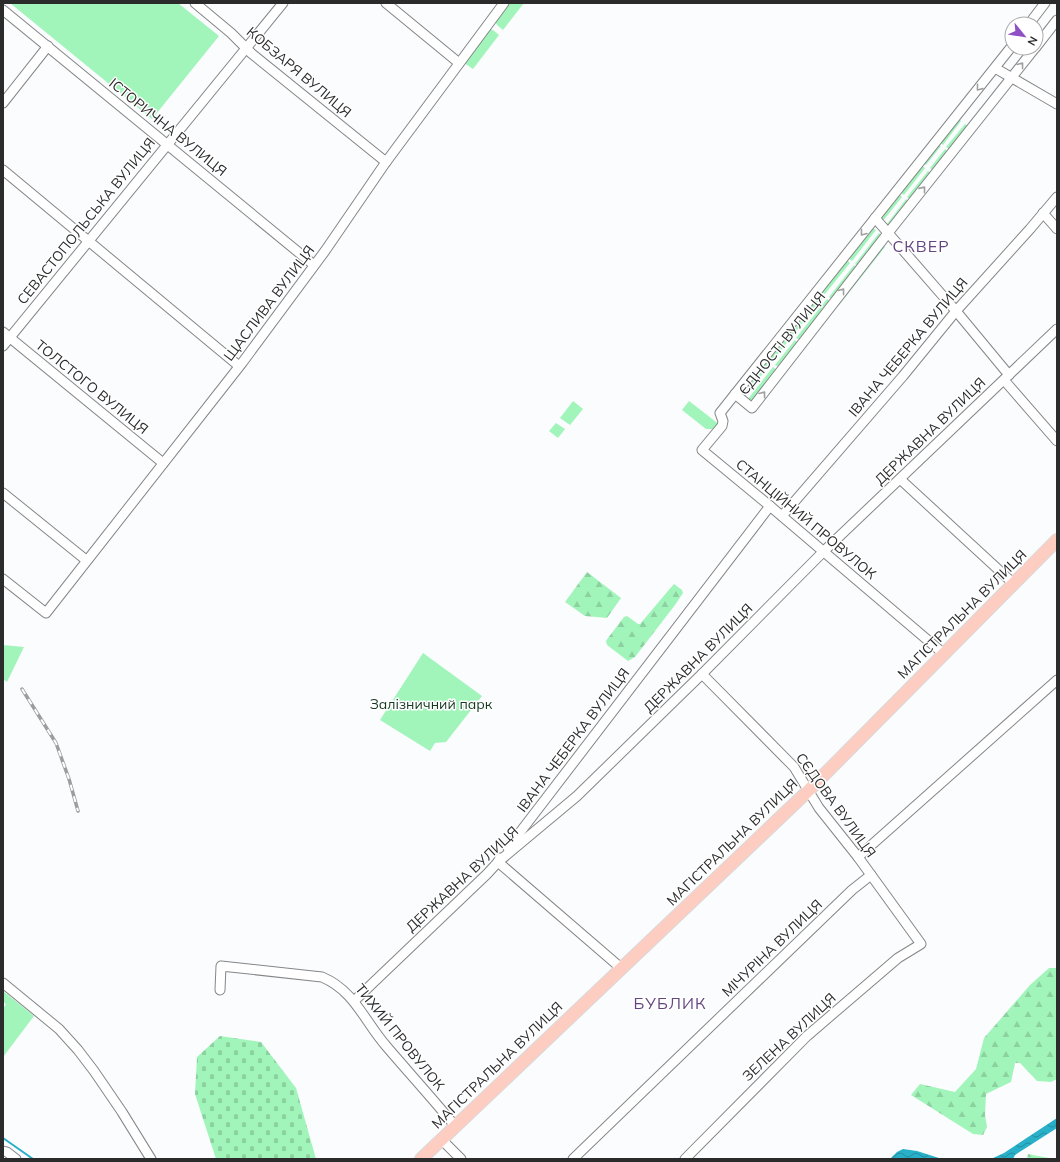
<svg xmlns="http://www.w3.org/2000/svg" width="1060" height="1162" viewBox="0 0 1060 1162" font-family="Mulish,sans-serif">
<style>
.green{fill:#a2f5ba}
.forest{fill:url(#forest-firs)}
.cemetery{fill:url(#cemetery-stones)}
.water{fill:url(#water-waves)}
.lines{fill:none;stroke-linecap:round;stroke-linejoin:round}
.stream{stroke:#28b0c9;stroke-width:2}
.minor-casing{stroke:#848688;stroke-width:11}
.major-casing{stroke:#d9d9d9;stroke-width:14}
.minor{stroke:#fff;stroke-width:9}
.major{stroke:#fecdc1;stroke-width:12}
.rail-casing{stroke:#9c9d9f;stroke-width:3.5}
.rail{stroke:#fff;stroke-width:2;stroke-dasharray:6;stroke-linecap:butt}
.oneway{stroke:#a0a0a0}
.labels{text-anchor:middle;stroke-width:3;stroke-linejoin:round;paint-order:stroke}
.street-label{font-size:14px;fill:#2b2b2c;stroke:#fff}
.park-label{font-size:14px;fill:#163922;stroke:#fff}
.quarter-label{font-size:16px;letter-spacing:1px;fill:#634580;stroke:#fff}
</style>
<defs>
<pattern id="forest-firs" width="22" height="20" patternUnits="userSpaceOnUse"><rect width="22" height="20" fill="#a2f5ba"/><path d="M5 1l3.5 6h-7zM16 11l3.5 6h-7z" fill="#8cd2a0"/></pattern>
<pattern id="cemetery-stones" width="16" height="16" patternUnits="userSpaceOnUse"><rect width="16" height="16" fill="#a2f5ba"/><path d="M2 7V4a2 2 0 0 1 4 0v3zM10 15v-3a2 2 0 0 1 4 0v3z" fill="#8cd2a0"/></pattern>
<pattern id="water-waves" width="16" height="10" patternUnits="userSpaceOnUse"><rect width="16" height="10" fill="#28b0c9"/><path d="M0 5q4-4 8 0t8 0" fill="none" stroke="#238fa3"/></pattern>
</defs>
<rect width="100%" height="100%" fill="#fafcfe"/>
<!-- green -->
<g class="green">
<path d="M 10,3 L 178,3 L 219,36 L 152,119 Z"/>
<path d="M 509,3 L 524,3 L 503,30 L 497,25 L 495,21 Z"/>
<path d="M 490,29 L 493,30 L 499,35 L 473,69 L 464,63 Z"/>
<path d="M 958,118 L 961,121 L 943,145 L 939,142 Z"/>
<path d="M 965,124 L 968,126 L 950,150 L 946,147 Z"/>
<path d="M 938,144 L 941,146 L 926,165 L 923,163 Z"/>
<path d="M 945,149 L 948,152 L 933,171 L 930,168 Z"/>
<path d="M 921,165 L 925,168 L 904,195 L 900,192 Z"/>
<path d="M 928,171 L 932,173 L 911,200 L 907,197 Z"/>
<path d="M 899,194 L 902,197 L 883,221 L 880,218 Z"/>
<path d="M 906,199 L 909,202 L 890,227 L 887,224 Z"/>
<path d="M 873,228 L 876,230 L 852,261 L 848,258 Z"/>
<path d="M 879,233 L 883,236 L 858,266 L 855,264 Z"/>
<path d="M 883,245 L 885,247 L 839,305 L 837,304 Z"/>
<path d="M 847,260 L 850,263 L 825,294 L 822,292 Z"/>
<path d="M 854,265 L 857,268 L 832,300 L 829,297 Z"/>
<path d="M 821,294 L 824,296 L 793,335 L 790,332 Z"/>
<path d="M 827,299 L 831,302 L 800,340 L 796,338 Z"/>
<path d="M 788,335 L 791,337 L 772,362 L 769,359 Z"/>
<path d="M 795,340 L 798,343 L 779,367 L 775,365 Z"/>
<path d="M 767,362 L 770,364 L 745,396 L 742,393 Z"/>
<path d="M 773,367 L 777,370 L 752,401 L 748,399 Z"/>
<path d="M 573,401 L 583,409 L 570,425 L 560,418 Z"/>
<path d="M 689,401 L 720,425 L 717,429 L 706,429 L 682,410 Z"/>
<path d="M 556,423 L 565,429 L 558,438 L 549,431 Z"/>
<path d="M 3,645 L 24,647 L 7,682 L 3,679 Z"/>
<path d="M 423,653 L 482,696 L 446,742 L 435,743 L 430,751 L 380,720 Z"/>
<path d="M 3,991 L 34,1016 L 3,1057 L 3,1009 L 6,1004 L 3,1002 Z"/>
</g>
<!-- forest -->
<g class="forest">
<path d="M 587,572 L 621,598 L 607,618 L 585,616 L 565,602 Z"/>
<path d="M 673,585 L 674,584 L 682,590 L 683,593 L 675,605 L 635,657 L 628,661 L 607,645 L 606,641 L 608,638 L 624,617 L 627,616 L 638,624 L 640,624 Z"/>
<path d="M 1049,968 L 1057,968 L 1057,1079 L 1051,1082 L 1037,1081 L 1020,1063 L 1015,1063 L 1011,1082 L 986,1094 L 985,1115 L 987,1127 L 983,1135 L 973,1134 L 911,1095 L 920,1084 L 955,1092 L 976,1069 L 984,1038 L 1030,985 Z"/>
<path d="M 1028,1154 L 1054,1159 L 1027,1159 Z"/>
</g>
<!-- cemetery -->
<path class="cemetery" d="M 220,1036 L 261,1042 L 296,1088 L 316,1159 L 216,1159 L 195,1094 L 197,1057 Z"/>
<!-- water -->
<g class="water">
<path d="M 1057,1118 L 1057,1128 L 1015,1155 L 1013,1159 L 991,1159 L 1004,1153 Z"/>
<path d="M 903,1149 L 917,1151 L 942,1159 L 890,1159 L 897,1152 Z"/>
</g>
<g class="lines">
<!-- stream -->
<path class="stream" d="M 3,1138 L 33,1159"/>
<!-- minor casing -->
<g class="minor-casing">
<g id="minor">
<path d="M 195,3 L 231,33 L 251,53 L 386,162"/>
<path d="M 386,3 L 459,63"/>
<path d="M 3,10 L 314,265"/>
<path d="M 1029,24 L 1045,3"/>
<path d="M 1036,47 L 1057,20"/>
<path d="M 995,68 L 1057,104"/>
<path d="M 3,103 L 48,46"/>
<path d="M 3,170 L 239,366"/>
<path d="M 1043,213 L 1057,229"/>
<path d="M 875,218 L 956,311 L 1009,375"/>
<path d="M 3,332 L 163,463"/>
<path d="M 3,346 L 283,3"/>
<path d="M 1004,380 L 1057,441"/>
<path d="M 735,394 L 752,408 L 888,233 L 1035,48"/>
<path d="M 900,479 L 1014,584"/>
<path d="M 3,493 L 86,560"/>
<path d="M 782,516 L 903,376 L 956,311 L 1030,229 L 1057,197"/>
<path d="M 3,579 L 46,613 L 242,363 L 325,251 L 386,162 L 504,3"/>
<path d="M 944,654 L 770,506 L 702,450 L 722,426 L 723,421 L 720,413 L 1012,46"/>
<path d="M 508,848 L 770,506"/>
<path d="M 858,857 L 1057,680"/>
<path d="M 500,858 L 498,862 L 621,968"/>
<path d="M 3,983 L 59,1029 L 78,1050 L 94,1071 L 122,1112 L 151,1159"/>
<path d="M 220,990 L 221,966 L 322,977 C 355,991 364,1021 387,1047 C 410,1074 433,1099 455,1126"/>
<path d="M 354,1001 L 487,874 L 498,862 L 577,796 L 702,674 L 824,551 L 1057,329"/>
<path d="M 441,1139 L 461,1159"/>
<path d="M 3,1151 L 7,1152 L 16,1159"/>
<path d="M 573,1159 L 852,890 L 871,875"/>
<path d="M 685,1159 L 807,1036 L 898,958 L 921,944 L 858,857 L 819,808 L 794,767 L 702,674"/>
</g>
</g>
<!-- major casing -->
<g class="major-casing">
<path id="major" d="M 421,1159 L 808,791 L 1057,540"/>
</g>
<!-- minor -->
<use href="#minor" class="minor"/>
<!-- major -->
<use href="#major" class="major"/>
<!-- rail casing -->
<g class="rail-casing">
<path id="rail" d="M 22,689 L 56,743 L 69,779 L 78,811"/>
</g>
<!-- rail -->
<use href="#rail" class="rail"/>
</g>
<!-- one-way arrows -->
<defs><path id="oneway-chevron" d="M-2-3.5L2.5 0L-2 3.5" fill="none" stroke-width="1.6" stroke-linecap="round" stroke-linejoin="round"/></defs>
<g class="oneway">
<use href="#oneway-chevron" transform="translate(1021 65) rotate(-52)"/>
<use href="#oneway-chevron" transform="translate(979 88) rotate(129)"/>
<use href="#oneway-chevron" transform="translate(923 189) rotate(-51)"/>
<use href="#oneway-chevron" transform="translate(863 233) rotate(128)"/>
<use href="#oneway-chevron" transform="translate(842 291) rotate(-52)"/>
<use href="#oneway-chevron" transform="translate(763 394) rotate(-52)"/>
</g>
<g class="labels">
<!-- street labels -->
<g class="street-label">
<text transform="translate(299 72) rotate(40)" y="5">КОБЗАРЯ ВУЛИЦЯ</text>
<text transform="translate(168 127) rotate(39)" y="5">ІСТОРИЧНА ВУЛИЦЯ</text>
<text transform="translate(86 221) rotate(-51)" y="5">СЕВАСТОПОЛЬСЬКА ВУЛИЦЯ</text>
<text transform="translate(269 303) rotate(-53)" y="5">ЩАСЛИВА ВУЛИЦЯ</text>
<text transform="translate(782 343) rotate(-51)" y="5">ЄДНОСТІ ВУЛИЦЯ</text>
<text transform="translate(908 347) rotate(-50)" y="5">ІВАНА ЧЕБЕРКА ВУЛИЦЯ</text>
<text transform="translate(92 387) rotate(39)" y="5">ТОЛСТОГО ВУЛИЦЯ</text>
<text transform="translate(930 431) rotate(-44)" y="5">ДЕРЖАВНА ВУЛИЦЯ</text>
<text transform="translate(806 519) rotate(40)" y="5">СТАНЦІЙНИЙ ПРОВУЛОК</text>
<text transform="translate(962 614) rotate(-45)" y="5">МАГІСТРАЛЬНА ВУЛИЦЯ</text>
<text transform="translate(698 658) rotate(-45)" y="5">ДЕРЖАВНА ВУЛИЦЯ</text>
<text transform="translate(573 740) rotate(-53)" y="5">ІВАНА ЧЕБЕРКА ВУЛИЦЯ</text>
<text transform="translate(836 805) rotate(54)" y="5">СЄДОВА ВУЛИЦЯ</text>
<text transform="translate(732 842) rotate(-44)" y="5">МАГІСТРАЛЬНА ВУЛИЦЯ</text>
<text transform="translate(462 879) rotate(-43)" y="5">ДЕРЖАВНА ВУЛИЦЯ</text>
<text transform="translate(772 948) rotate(-44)" y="5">МІЧУРІНА ВУЛИЦЯ</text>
<text transform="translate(400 1037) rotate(51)" y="5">ТИХИЙ ПРОВУЛОК</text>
<text transform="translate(789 1037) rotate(-43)" y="5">ЗЕЛЕНА ВУЛИЦЯ</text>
<text transform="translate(497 1065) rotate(-44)" y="5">МАГІСТРАЛЬНА ВУЛИЦЯ</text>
</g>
<!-- park labels -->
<g class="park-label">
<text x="431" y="709">Залізничний парк</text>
</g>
<!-- quarter labels -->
<g class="quarter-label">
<text x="921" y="252">СКВЕР</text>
<text x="670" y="1009">БУБЛИК</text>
</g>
</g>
<!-- border -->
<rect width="1060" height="1162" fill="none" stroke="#2b2b2c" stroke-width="8"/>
<!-- north arrow -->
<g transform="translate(1024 36) rotate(120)"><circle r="19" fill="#ffffff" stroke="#aaaaab"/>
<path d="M0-3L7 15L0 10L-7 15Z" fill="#8f50c6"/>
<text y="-6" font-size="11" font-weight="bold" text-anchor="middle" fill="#2b2b2c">N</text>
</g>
</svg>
